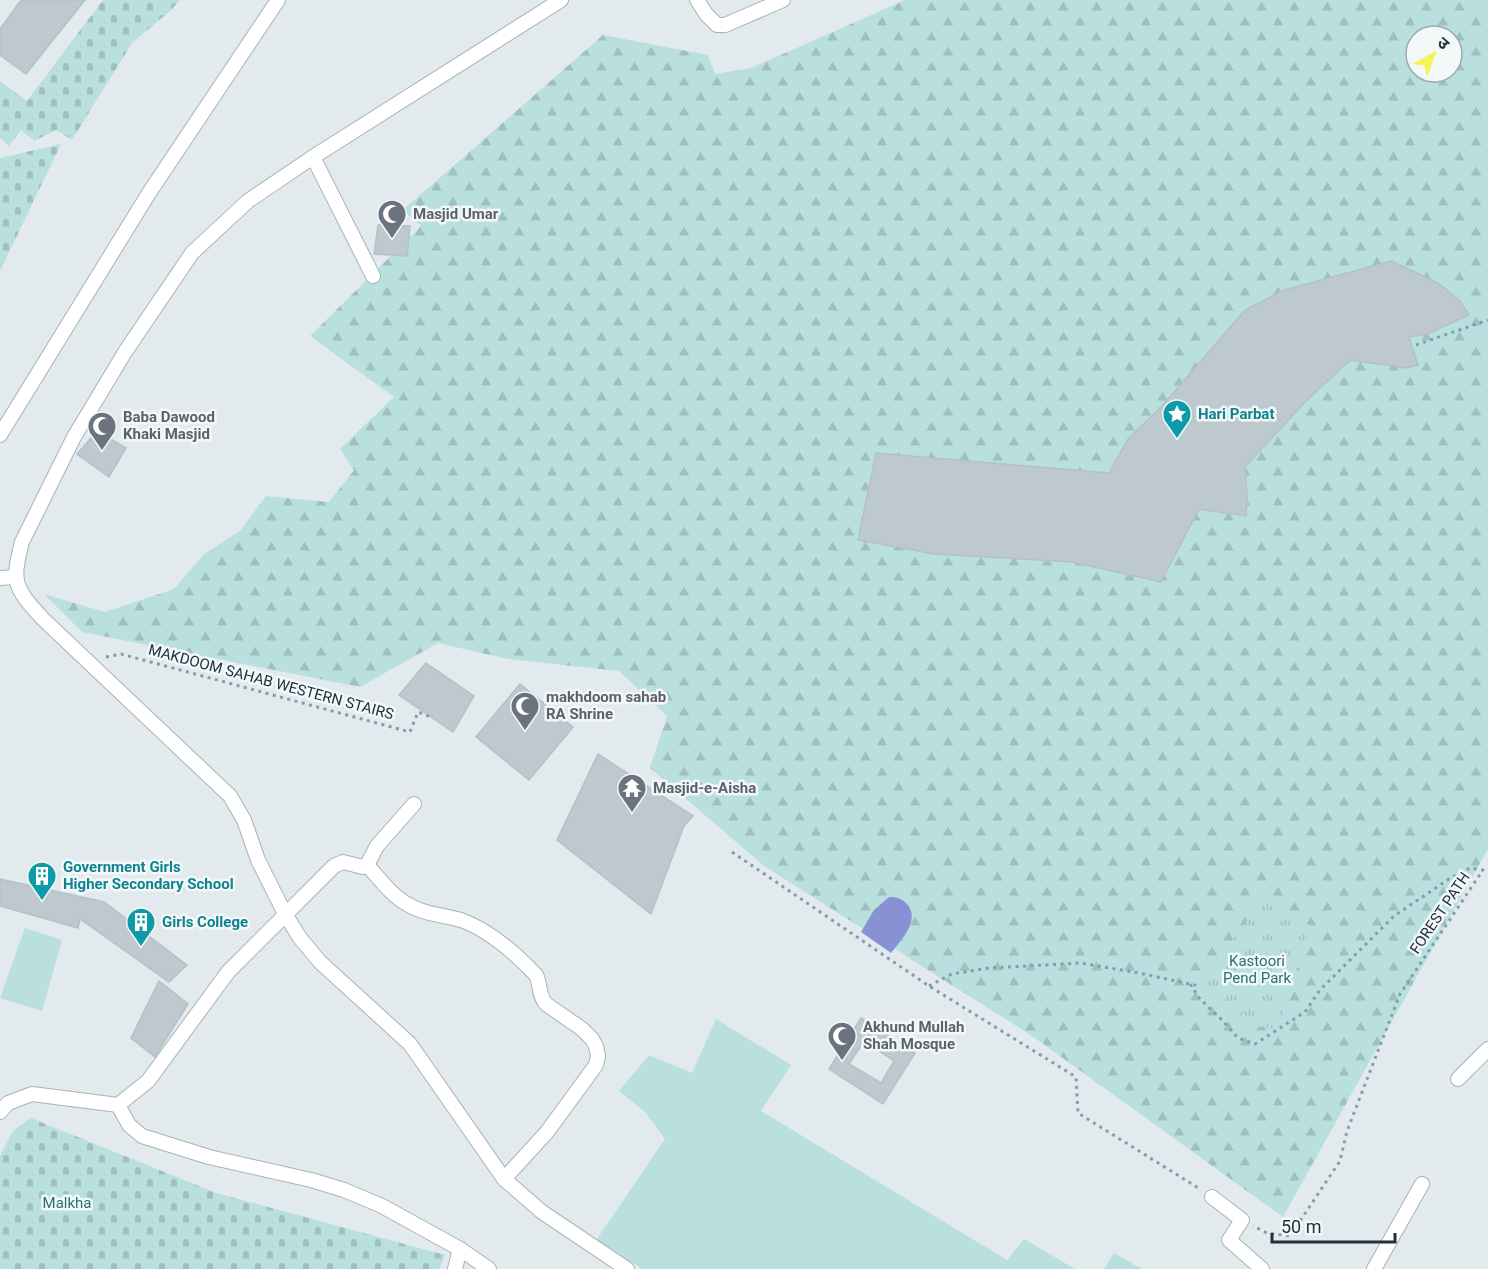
<svg xmlns="http://www.w3.org/2000/svg" width="1488" height="1269" viewBox="0 0 1488 1269" font-family="Roboto,'Noto Sans Devanagari',sans-serif">
<style>
.green{fill:#badfdf}
.forest{fill:url(#forest-firs);fill-rule:evenodd}
.cemetery{fill:url(#cemetery-stones)}
.park{fill:url(#park-tufts)}
.water{fill:#8891d4}
.building{fill:#bdc9ce;stroke:#b4c1c7;stroke-width:1.5;fill-rule:evenodd}
.lines{fill:none;stroke-linecap:round;stroke-linejoin:round}
.minor-casing{stroke:#a8b2b9;stroke-width:16}
.path{stroke:#819db1;stroke-width:3;stroke-dasharray:3 4.5;stroke-linecap:butt}
.minor{stroke:#fff;stroke-width:14}
.labels{text-anchor:middle;stroke-width:5;stroke-linejoin:round;paint-order:stroke}
.worship-label{font-size:15px;font-weight:bold;fill:#5b616d;stroke:#f3f8f9;text-anchor:start}
.culture-label{font-size:15px;font-weight:bold;fill:#0d838f;stroke:#f3f8f9;text-anchor:start}
.street-label{font-size:15px;fill:#21313f;stroke:#f3f8f9}
.park-label{font-size:15px;fill:#2a6e77;stroke:#f3f8f9}
</style>
<defs>
<pattern id="forest-firs" width="22" height="20" patternUnits="userSpaceOnUse" patternTransform="scale(1.5)"><rect width="22" height="20" fill="#badfdf"/><path d="M5 1l3.5 6h-7zM16 11l3.5 6h-7z" fill="#a0c0c0"/></pattern>
<pattern id="cemetery-stones" width="16" height="16" patternUnits="userSpaceOnUse" patternTransform="scale(1.5)"><rect width="16" height="16" fill="#badfdf"/><path d="M2 7V4a2 2 0 0 1 4 0v3zM10 15v-3a2 2 0 0 1 4 0v3z" fill="#a0c0c0"/></pattern>
<pattern id="park-tufts" width="24" height="20" patternUnits="userSpaceOnUse" patternTransform="scale(1.5)"><rect width="24" height="20" fill="#badfdf"/><path d="M3 7l-1-3M5 7V3M7 7l1-3M15 17l-1-3M17 17v-4M19 17l1-3" fill="none" stroke="#a0c0c0"/></pattern>
</defs>
<rect width="100%" height="100%" fill="#e2eaed"/>
<!-- green -->
<g class="green">
<path d="M 25,928 L 62,940 L 42,1011 L 0,998 Z"/>
<path d="M 716,1019 L 791,1065 L 761,1111 L 1007,1260 L 1024,1239 L 1075,1269 L 642,1269 L 597,1239 L 665,1139 L 645,1112 L 619,1091 L 649,1055 L 692,1073 Z"/>
<path d="M 1114,1253 L 1142,1269 L 1104,1269 Z"/>
</g>
<!-- forest -->
<path class="forest" d="M 905,0 L 1488,0 L 1488,849 L 1283,1217 L 1032,1036 L 764,866 L 650,768 L 667,716 L 619,671 L 508,659 L 438,643 L 360,687 L 82,632 L 44,594 L 105,612 L 174,589 L 204,554 L 240,531 L 266,496 L 329,502 L 354,470 L 340,449 L 394,397 L 310,336 L 421,226 L 403,210 L 603,35 L 708,55 L 715,74 L 751,68 ZM 1416,36 L 1452,36 L 1452,72 L 1416,72 Z"/>
<!-- cemetery -->
<g class="cemetery">
<path d="M 103,0 L 180,0 L 170,11 L 132,43 L 72,140 L 56,130 L 34,141 L 21,130 L 9,146 L 0,138 L 0,81 L 27,101 Z"/>
<path d="M 61,144 L 0,271 L 0,158 Z"/>
<path d="M 31,1118 L 216,1193 L 445,1255 L 439,1269 L 0,1269 L 0,1156 L 13,1131 Z"/>
</g>
<!-- park -->
<path class="park" d="M 1262,901 L 1311,926 L 1277,1029 L 1238,1024 L 1245,1006 L 1195,990 Z"/>
<!-- water -->
<path class="water" d="M 889,897 C 896,897 901,898 906,903 C 922,919 901,940 891,953 L 861,932 L 874,910 Z"/>
<!-- building -->
<g class="building">
<path d="M 21,0 L 85,0 L 26,74 L 0,55 L 0,29 Z"/>
<path d="M 378,225 L 410,226 L 407,256 L 374,254 Z"/>
<path d="M 1391,261 L 1438,283 L 1461,302 L 1469,315 L 1427,334 L 1409,337 L 1418,365 L 1406,368 L 1350,360 L 1305,402 L 1245,467 L 1247,496 L 1246,516 L 1199,509 L 1161,582 L 1072,562 L 934,554 L 858,540 L 876,453 L 1109,473 L 1128,439 L 1161,407 L 1245,310 L 1284,290 Z"/>
<path d="M 97,431 L 126,448 L 109,477 L 77,454 Z"/>
<path d="M 426,663 L 474,696 L 453,732 L 399,695 Z"/>
<path d="M 520,684 L 573,727 L 529,780 L 476,737 Z"/>
<path d="M 598,754 L 693,816 L 684,826 L 651,914 L 557,840 Z"/>
<path d="M 0,879 L 104,902 L 187,965 L 169,982 L 80,919 L 78,928 L 0,906 Z"/>
<path d="M 159,981 L 188,1004 L 155,1057 L 131,1038 Z"/>
<path d="M 861,1018 L 915,1053 L 883,1104 L 829,1069 ZM 864,1041 L 894,1061 L 881,1083 L 849,1064 Z"/>
</g>
<g class="lines">
<!-- minor casing -->
<g class="minor-casing">
<g id="minor">
<path d="M 561,0 L 313,157 L 248,201 L 192,253 L 125,352 L 74,437 L 22,542 C 11,584 15,588 43,619 L 230,796 L 244,820 L 258,860 L 285,914 L 300,938 L 320,962 L 410,1044 L 504,1179 L 542,1212 L 627,1269"/>
<path d="M 697,0 L 706,14 L 717,25 L 725,25 L 783,0"/>
<path d="M 313,157 L 373,276"/>
<path d="M 0,435 L 149,193 L 278,0"/>
<path d="M 0,578 L 16,577"/>
<path d="M 367,865 C 379,878 391,895 407,904 C 423,914 443,915 461,920 C 489,930 516,954 536,975 C 541,985 538,995 546,1004 L 582,1029 L 592,1039 L 596,1046 L 598,1056 L 596,1065 L 547,1132 L 504,1179"/>
<path d="M 1458,1079 L 1488,1049"/>
<path d="M 118,1105 L 129,1125 L 142,1136 L 209,1157 L 311,1180 L 344,1190 L 382,1206 L 460,1249 L 489,1269"/>
<path d="M 0,1112 L 8,1103 L 32,1094 L 118,1105 L 148,1081 L 228,972 L 334,866 L 343,862 L 363,867 L 367,865 L 377,846 L 414,804"/>
<path d="M 1212,1197 L 1242,1220 L 1229,1240 L 1262,1269"/>
<path d="M 455,1269 L 460,1249"/>
<path d="M 1374,1269 L 1422,1184"/>
</g>
</g>
<!-- path -->
<g class="path">
<path d="M 1416,345 L 1488,320"/>
<path d="M 106,657 L 121,654 L 410,732 L 418,712 L 433,718"/>
<path d="M 732,852 L 929,986 L 1076,1077 L 1078,1113 L 1200,1189"/>
<path d="M 1190,984 L 1200,999 L 1222,1020 L 1238,1038 L 1255,1044 L 1305,1012 L 1320,990 L 1394,916 L 1449,879 L 1470,868 L 1483,870 L 1400,994 L 1347,1131 L 1340,1161 L 1290,1236 L 1267,1233 L 1253,1226"/>
<path d="M 929,986 L 952,974 L 989,968 L 1080,963 L 1139,973 L 1199,986"/>
</g>
<!-- minor -->
<use href="#minor" class="minor"/>
</g>
<!-- icons -->
<defs>
<g id="mosque-pin" transform="scale(1.5)"><path d="M0 17L-7.5 6A9.5 9.5 0 1 1 7.5 6Z" fill="#6b7280" stroke="#f3f8f9"/><path d="M3.5-4.9A6 6 0 1 0 3.5 4.9A5 5 0 1 1 3.5-4.9Z" fill="#fff"/></g>
<g id="sight-pin" transform="scale(1.5)"><path d="M0 17L-7.5 6A9.5 9.5 0 1 1 7.5 6Z" fill="#0f9aa8" stroke="#f3f8f9"/><path d="M0-6L1.8-2.2L6-1.7L2.9 1.2L3.7 5.4L0 3.3L-3.7 5.4L-2.9 1.2L-6-1.7L-1.8-2.2Z" fill="#fff"/></g>
<g id="temple-pin" transform="scale(1.5)"><path d="M0 17L-7.5 6A9.5 9.5 0 1 1 7.5 6Z" fill="#6b7280" stroke="#f3f8f9"/><path d="M0-6L5-2H3V0L6.5 2.5H4V6H1.5V3h-3V6H-4V2.5H-6.5L-3 0V-2H-5Z" fill="#fff"/></g>
<g id="building-pin" transform="scale(1.5)"><path d="M0 17L-7.5 6A9.5 9.5 0 1 1 7.5 6Z" fill="#0f9aa8" stroke="#f3f8f9"/><path d="M-4-6H4V6H1V3H-1V6H-4ZM-2.5-4.3h1.7v1.8h-1.7ZM.8-4.3h1.7v1.8H.8ZM-2.5-1h1.7V.8h-1.7ZM.8-1h1.7V.8H.8Z" fill="#fff"/></g>
</defs>
<g fill-rule="evenodd">
<use href="#mosque-pin" x="392" y="214"/>
<use href="#sight-pin" x="1177" y="414"/>
<use href="#mosque-pin" x="102" y="426"/>
<use href="#mosque-pin" x="525" y="706"/>
<use href="#temple-pin" x="632" y="788"/>
<use href="#building-pin" x="42" y="876"/>
<use href="#building-pin" x="141" y="922"/>
<use href="#mosque-pin" x="842" y="1036"/>
</g>
<g class="labels">
<!-- worship labels -->
<g class="worship-label">
<text x="413" y="219">Masjid Umar</text>
<text x="123" y="422">Baba Dawood<tspan x="123" dy="17">Khaki Masjid</tspan></text>
<text x="546" y="702">makhdoom sahab<tspan x="546" dy="17">RA Shrine</tspan></text>
<text x="653" y="793">Masjid-e-Aisha</text>
<text x="863" y="1032">Akhund Mullah<tspan x="863" dy="17">Shah Mosque</tspan></text>
</g>
<!-- culture labels -->
<g class="culture-label">
<text x="1198" y="419">Hari Parbat</text>
<text x="63" y="872">Government Girls<tspan x="63" dy="17">Higher Secondary School</tspan></text>
<text x="162" y="927">Girls College</text>
</g>
<!-- street labels -->
<g class="street-label">
<text transform="translate(271 682) rotate(15)" y="5">MAKDOOM SAHAB WESTERN STAIRS</text>
<text transform="translate(1440 913) rotate(-56)" y="5">FOREST PATH</text>
</g>
<!-- park labels -->
<g class="park-label">
<text x="1257" y="966">Kastoori<tspan x="1257" dy="17">Pend Park</tspan></text>
<text x="67" y="1208">Malkha</text>
</g>
</g>
<!-- north arrow -->
<g transform="translate(1434 54) rotate(41)"><circle r="28" fill="#f3f8f9" stroke="#9fa8af" stroke-width="1.5"/>
<path d="M0-4.5L10 22L0 15L-10 22Z" fill="#f6f357"/>
<text y="-9" font-size="16" font-weight="bold" text-anchor="middle" fill="#21313f">उ</text>
</g>
<!-- scale -->
<path d="M1272 1233v9h123v-9" fill="none" stroke="#21313f" stroke-width="3"/>
<text x="1281" y="1233" font-size="18" fill="#21313f" stroke="#f3f8f9" stroke-width="4.5" paint-order="stroke">50 m</text>
</svg>
